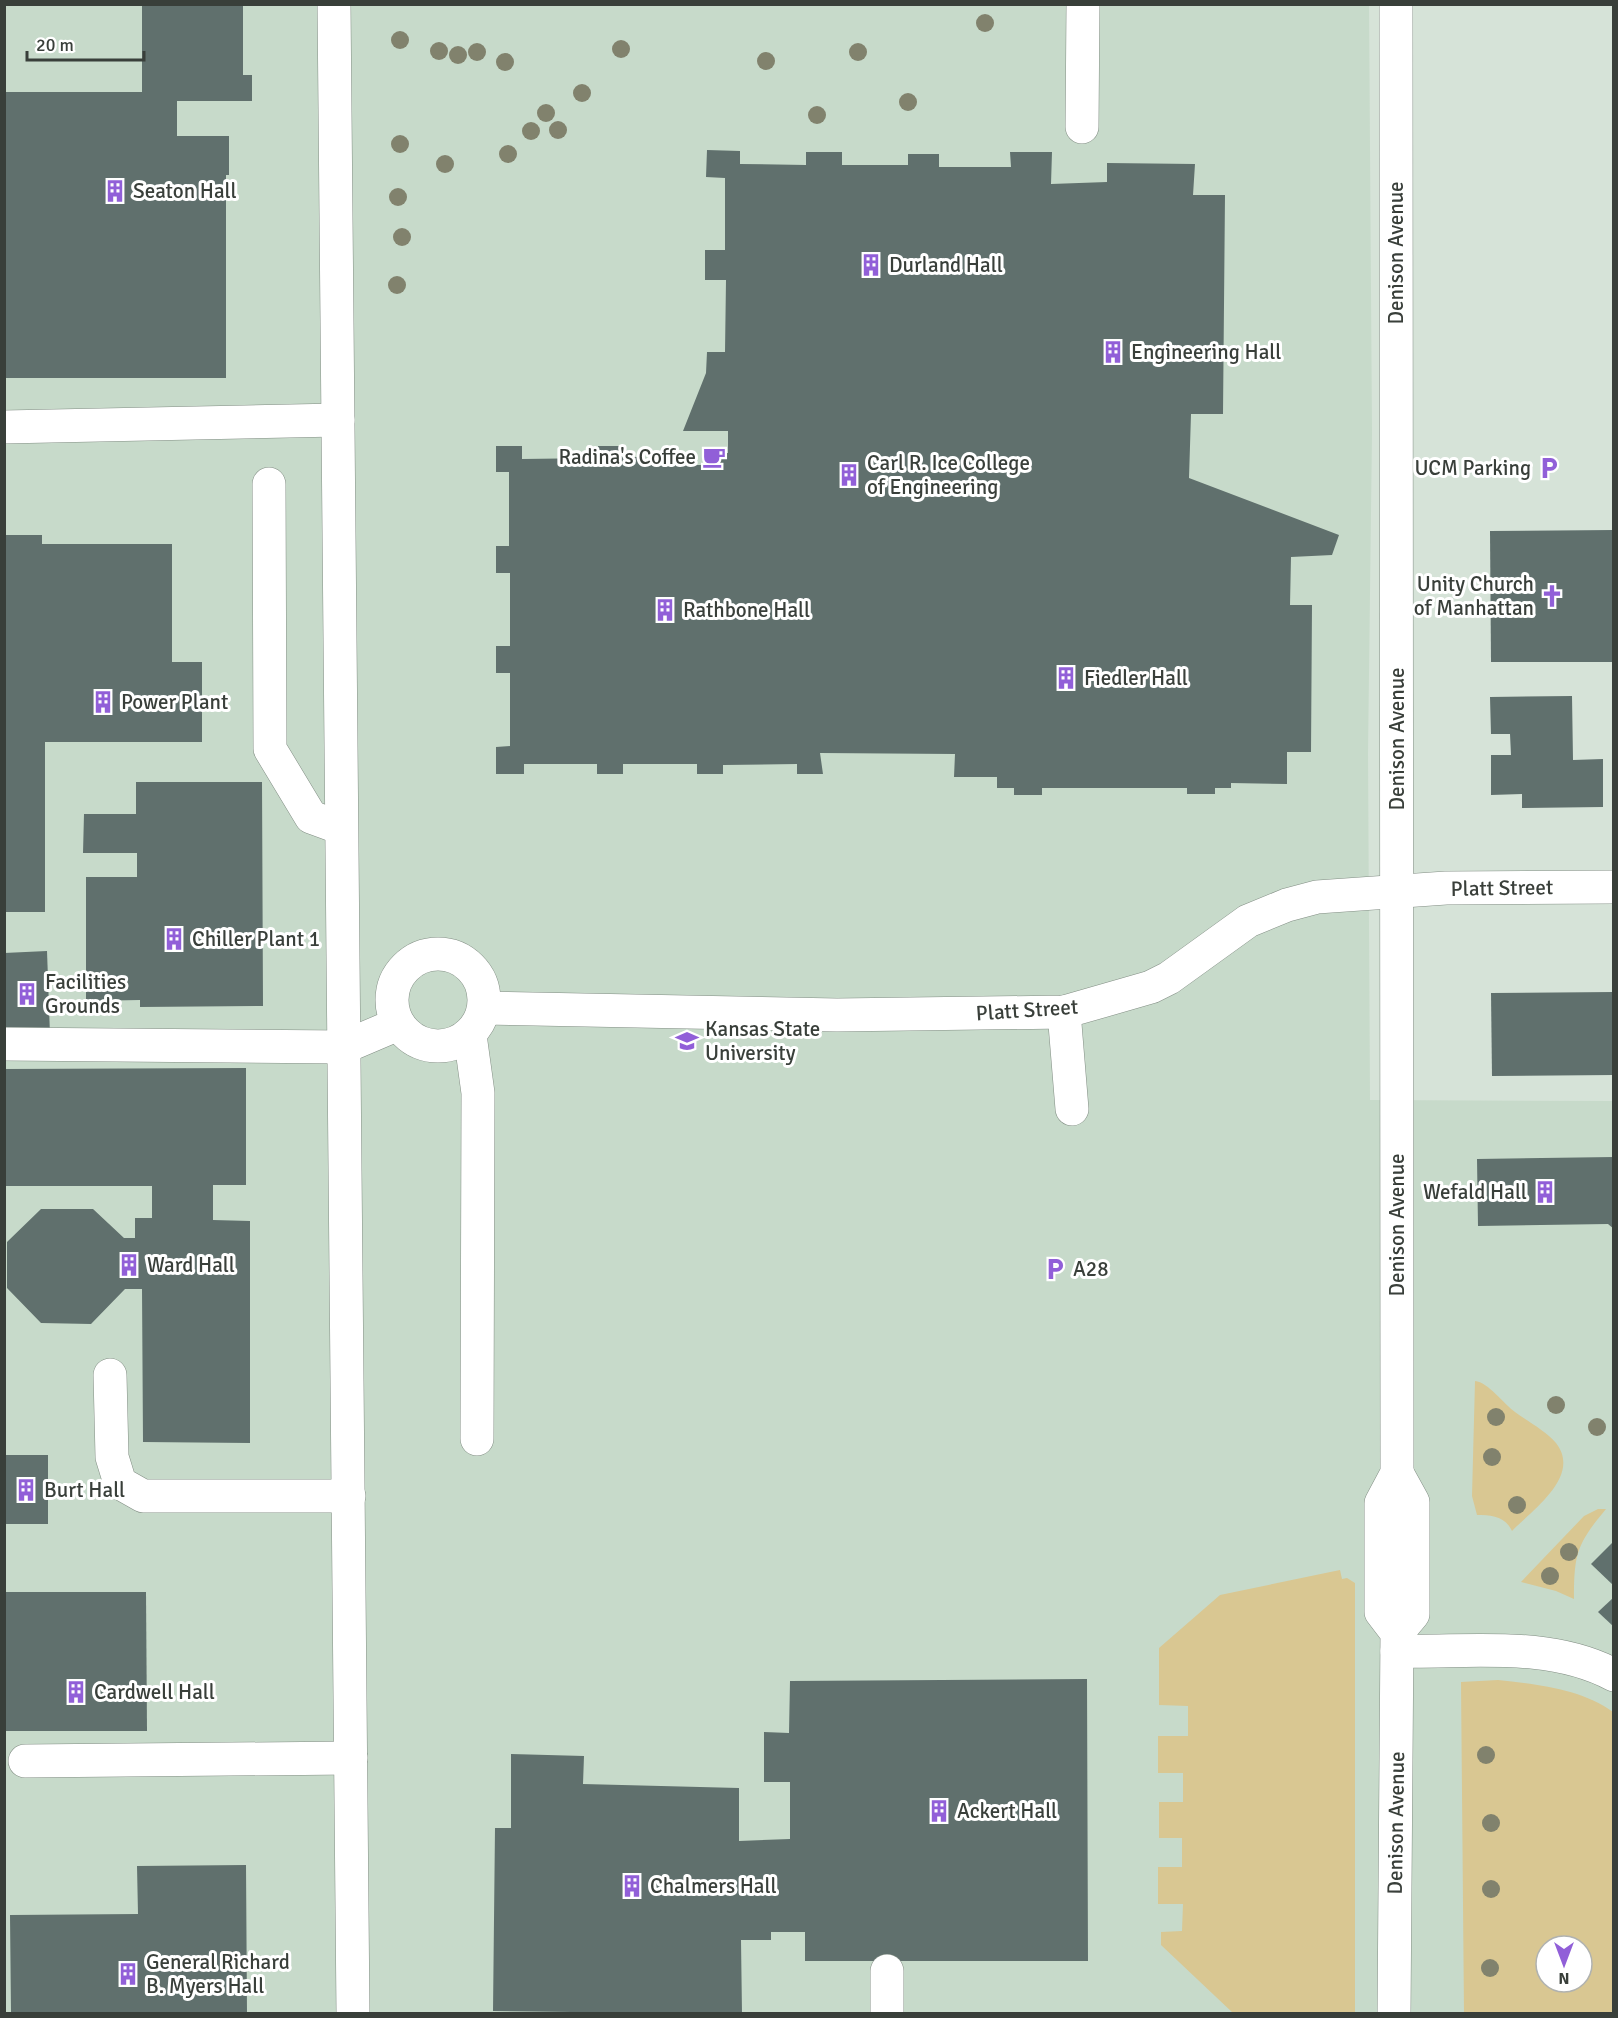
<svg xmlns="http://www.w3.org/2000/svg" width="1618" height="2018" viewBox="0 0 1618 2018" font-family="Signika,sans-serif">
<style>
.built{fill:#c7daca;fill-rule:evenodd}
.green{fill:#d9c792;fill-rule:evenodd}
.building{fill:#60706d}
.lines{fill:none;stroke-linecap:round;stroke-linejoin:round}
.minor-casing{stroke:#828e84;stroke-width:34}
.minor{stroke:#fff;stroke-width:33}
.tree{fill:#81826d}
.labels{text-anchor:middle;stroke-width:6;stroke-linejoin:round;paint-order:stroke}
.poi-label{font-size:21px;fill:#393f3a;stroke:#fff;text-anchor:start}
.street-label{font-size:21px;fill:#393f3a;stroke:#fff}
</style>
<rect width="100%" height="100%" fill="#d6e3d8"/>
<!-- built -->
<path class="built" d="M 5,5 L 1369,5 L 1372,433 L 1368,753 L 1370,1100 L 1613,1101 L 1613,2013 L 5,2014 ZM 1546,1946 L 1582,1946 L 1582,1982 L 1546,1982 Z"/>
<!-- green -->
<g class="green">
<path d="M 1475,1381 C 1488,1382 1504,1404 1515,1412 C 1527,1421 1546,1431 1556,1443 C 1582,1476 1532,1510 1512,1531 C 1505,1516 1491,1515 1477,1515 L 1472,1496 Z"/>
<path d="M 1598,1509 L 1606,1509 C 1577,1544 1574,1553 1574,1599 L 1556,1591 L 1521,1582 L 1584,1516 Z"/>
<path d="M 1340,1570 L 1342,1579 L 1347,1578 L 1355,1583 L 1355,2013 L 1233,2013 L 1161,1945 L 1161,1932 L 1182,1931 L 1183,1904 L 1158,1904 L 1158,1867 L 1182,1867 L 1182,1838 L 1159,1838 L 1159,1802 L 1183,1802 L 1183,1773 L 1158,1773 L 1158,1736 L 1188,1736 L 1188,1706 L 1159,1705 L 1159,1648 L 1220,1595 Z"/>
<path d="M 1498,1680 C 1536,1684 1582,1689 1613,1712 L 1613,2013 L 1464,2013 L 1461,1682 ZM 1546,1946 L 1582,1946 L 1582,1982 L 1546,1982 Z"/>
</g>
<!-- building -->
<g class="building">
<path d="M 142,4 L 243,4 L 243,75 L 252,75 L 252,101 L 177,101 L 177,136 L 229,136 L 229,175 L 226,175 L 226,378 L 5,378 L 4,92 L 142,92 Z"/>
<path d="M 707,150 L 740,151 L 740,164 L 806,165 L 806,152 L 842,152 L 842,165 L 908,165 L 908,154 L 939,154 L 939,167 L 1011,167 L 1010,152 L 1052,152 L 1051,184 L 1107,182 L 1107,163 L 1195,164 L 1193,195 L 1225,195 L 1223,414 L 1191,414 L 1189,478 L 1339,535 L 1332,555 L 1291,557 L 1290,605 L 1312,605 L 1311,752 L 1287,752 L 1287,784 L 1231,783 L 1231,788 L 1215,788 L 1215,794 L 1187,794 L 1187,788 L 1042,788 L 1042,795 L 1014,795 L 1014,788 L 997,788 L 997,777 L 954,777 L 955,754 L 820,753 L 823,774 L 797,774 L 797,764 L 723,765 L 723,774 L 697,774 L 697,764 L 623,764 L 623,774 L 597,774 L 597,764 L 524,764 L 524,774 L 496,774 L 496,747 L 510,746 L 510,673 L 496,673 L 496,646 L 510,646 L 510,573 L 496,573 L 496,546 L 509,546 L 509,472 L 496,472 L 496,446 L 522,446 L 522,459 L 598,458 L 598,446 L 622,446 L 622,457 L 642,457 L 642,465 L 714,465 L 715,453 L 728,453 L 728,431 L 683,431 L 706,373 L 707,352 L 725,352 L 726,280 L 705,280 L 705,250 L 725,250 L 725,178 L 706,177 Z"/>
<path d="M 1614,530 L 1614,662 L 1491,662 L 1490,531 Z"/>
<path d="M 4,535 L 42,535 L 42,544 L 172,544 L 172,662 L 202,662 L 202,742 L 45,742 L 45,912 L 4,912 Z"/>
<path d="M 1572,696 L 1573,760 L 1603,759 L 1603,807 L 1522,808 L 1522,794 L 1491,795 L 1491,755 L 1511,755 L 1510,734 L 1491,734 L 1490,697 Z"/>
<path d="M 136,782 L 262,782 L 263,1006 L 140,1007 L 140,1000 L 86,1001 L 86,877 L 137,877 L 137,853 L 83,853 L 84,814 L 136,814 Z"/>
<path d="M 47,951 L 50,1035 L 4,1037 L 4,953 Z"/>
<path d="M 1614,992 L 1614,1075 L 1492,1076 L 1491,993 Z"/>
<path d="M 246,1068 L 246,1185 L 213,1185 L 213,1220 L 250,1221 L 250,1443 L 143,1442 L 142,1289 L 125,1289 L 91,1324 L 41,1323 L 7,1288 L 7,1242 L 41,1209 L 93,1209 L 124,1238 L 135,1238 L 135,1218 L 152,1218 L 152,1186 L 4,1186 L 4,1069 Z"/>
<path d="M 1614,1157 L 1614,1229 L 1608,1224 L 1478,1226 L 1477,1159 Z"/>
<rect x="4" y="1455" width="44" height="69"/>
<path d="M 1614,1541 L 1614,1586 L 1591,1564 Z"/>
<path d="M 4,1592 L 146,1592 L 147,1731 L 4,1731 Z"/>
<path d="M 1614,1597 L 1614,1627 L 1598,1612 Z"/>
<path d="M 1087,1679 L 1088,1961 L 805,1961 L 805,1932 L 771,1932 L 771,1940 L 741,1940 L 742,2014 L 493,2011 L 495,1828 L 511,1828 L 511,1754 L 584,1756 L 583,1784 L 739,1788 L 739,1841 L 790,1839 L 790,1782 L 764,1782 L 764,1732 L 789,1733 L 790,1681 Z"/>
<path d="M 246,1865 L 247,2014 L 11,2014 L 10,1915 L 138,1914 L 137,1866 Z"/>
</g>
<g class="lines">
<!-- minor casing -->
<g class="minor-casing">
<g id="minor">
<path d="M 334,4 L 353,2014"/>
<path d="M 1082,127 L 1083,4"/>
<path d="M 4,427 L 338,420"/>
<path d="M 269,484 L 270,749 L 311,817 L 341,828"/>
<circle cx="438" cy="1000" r="46"/>
<path d="M 484,1008 L 837,1015 L 1064,1012 L 1151,987 L 1169,978 L 1248,921 L 1287,905 L 1317,897 L 1446,888 L 1614,887"/>
<path d="M 1064,1012 L 1072,1109"/>
<path d="M 470,1035 L 478,1093 L 477,1439"/>
<path d="M 4,1044 L 344,1047 L 398,1024"/>
<path d="M 110,1375 L 112,1457 L 120,1483 L 143,1496 L 349,1496"/>
<path d="M 1397,1473 L 1413,1502 L 1413,1614 L 1397,1633"/>
<path d="M 1397,1651 C 1469,1653 1548,1640 1614,1675"/>
<path d="M 25,1761 L 351,1758"/>
<path d="M 887,1971 L 887,2014"/>
<path d="M 1394,2014 L 1397,1633 L 1381,1612 L 1381,1503 L 1397,1473 L 1396,4"/>
</g>
</g>
<!-- minor -->
<use href="#minor" class="minor"/>
</g>
<!-- trees -->
<g class="tree">
<circle cx="985" cy="23" r="9"/>
<circle cx="400" cy="40" r="9"/>
<circle cx="621" cy="49" r="9"/>
<circle cx="439" cy="51" r="9"/>
<circle cx="477" cy="52" r="9"/>
<circle cx="858" cy="52" r="9"/>
<circle cx="458" cy="55" r="9"/>
<circle cx="766" cy="61" r="9"/>
<circle cx="505" cy="62" r="9"/>
<circle cx="582" cy="93" r="9"/>
<circle cx="908" cy="102" r="9"/>
<circle cx="546" cy="113" r="9"/>
<circle cx="817" cy="115" r="9"/>
<circle cx="558" cy="130" r="9"/>
<circle cx="531" cy="131" r="9"/>
<circle cx="400" cy="144" r="9"/>
<circle cx="508" cy="154" r="9"/>
<circle cx="445" cy="164" r="9"/>
<circle cx="398" cy="197" r="9"/>
<circle cx="402" cy="237" r="9"/>
<circle cx="397" cy="285" r="9"/>
<circle cx="1556" cy="1405" r="9"/>
<circle cx="1496" cy="1417" r="9"/>
<circle cx="1597" cy="1427" r="9"/>
<circle cx="1492" cy="1457" r="9"/>
<circle cx="1517" cy="1505" r="9"/>
<circle cx="1569" cy="1552" r="9"/>
<circle cx="1550" cy="1576" r="9"/>
<circle cx="1486" cy="1755" r="9"/>
<circle cx="1491" cy="1823" r="9"/>
<circle cx="1491" cy="1889" r="9"/>
<circle cx="1490" cy="1968" r="9"/>
</g>
<!-- icons -->
<defs>
<g id="building-bare" transform="scale(1.8)"><path d="M-4-6H4V6H1V3H-1V6H-4ZM-2.5-4.3h1.7v1.8h-1.7ZM.8-4.3h1.7v1.8H.8ZM-2.5-1h1.7V.8h-1.7ZM.8-1h1.7V.8H.8Z" fill="#915fd8" stroke="#fff" stroke-width="2.5" paint-order="stroke"/></g>
<g id="cafe-bare" transform="scale(1.8)"><path d="M-5.5-4.5H6V0H3Q3 3.5 0 3.5H-2.5Q-5.5 3.5-5.5 0ZM3-3.2v2h1.7v-2ZM-6 4.5H4V6H-6Z" fill="#915fd8" stroke="#fff" stroke-width="2.5" paint-order="stroke"/></g>
<g id="parking-bare" transform="scale(1.8)"><path d="M-3.5-5.5H1a3.5 3.5 0 0 1 0 7H-1V5.5H-3.5ZM-1-3.4V-.6H.8a1.4 1.4 0 0 0 0-2.8Z" fill="#915fd8" stroke="#fff" stroke-width="2.5" paint-order="stroke"/></g>
<g id="church-bare" transform="scale(1.8)"><path d="M-1.2-6h2.4v3.5h3.3v2.4h-3.3V6h-2.4V-.1h-3.3v-2.4h3.3Z" fill="#915fd8" stroke="#fff" stroke-width="2.5" paint-order="stroke"/></g>
<g id="university-bare" transform="scale(1.8)"><path d="M0-5L7-2L0 1L-7-2ZM-4 1L0 2.5L4 1V4Q0 6-4 4Z" fill="#915fd8" stroke="#fff" stroke-width="2.5" paint-order="stroke"/></g>
</defs>
<g fill-rule="evenodd">
<use href="#building-bare" x="115" y="191"/>
<use href="#building-bare" x="871" y="265"/>
<use href="#building-bare" x="1113" y="352"/>
<use href="#cafe-bare" x="714" y="457"/>
<use href="#parking-bare" x="1549" y="468"/>
<use href="#building-bare" x="849" y="475"/>
<use href="#church-bare" x="1552" y="596"/>
<use href="#building-bare" x="665" y="610"/>
<use href="#building-bare" x="1066" y="678"/>
<use href="#building-bare" x="103" y="702"/>
<use href="#building-bare" x="174" y="939"/>
<use href="#building-bare" x="27" y="994"/>
<use href="#university-bare" x="687" y="1041"/>
<use href="#building-bare" x="1545" y="1192"/>
<use href="#building-bare" x="129" y="1265"/>
<use href="#parking-bare" x="1055" y="1269"/>
<use href="#building-bare" x="26" y="1490"/>
<use href="#building-bare" x="76" y="1692"/>
<use href="#building-bare" x="939" y="1811"/>
<use href="#building-bare" x="632" y="1886"/>
<use href="#building-bare" x="128" y="1974"/>
</g>
<g class="labels">
<!-- poi labels -->
<g class="poi-label">
<text x="133" y="198">Seaton Hall</text>
<text x="889" y="272">Durland Hall</text>
<text x="1131" y="359">Engineering Hall</text>
<text x="696" y="464" text-anchor="end">Radina's Coffee</text>
<text x="867" y="470">Carl R. Ice College<tspan x="867" dy="24">of Engineering</tspan></text>
<text x="1531" y="475" text-anchor="end">UCM Parking</text>
<text x="1534" y="591" text-anchor="end">Unity Church<tspan x="1534" dy="24">of Manhattan</tspan></text>
<text x="683" y="617">Rathbone Hall</text>
<text x="1084" y="685">Fiedler Hall</text>
<text x="121" y="709">Power Plant</text>
<text x="192" y="946">Chiller Plant 1</text>
<text x="45" y="989">Facilities<tspan x="45" dy="24">Grounds</tspan></text>
<text x="705" y="1036">Kansas State<tspan x="705" dy="24">University</tspan></text>
<text x="1527" y="1199" text-anchor="end">Wefald Hall</text>
<text x="147" y="1272">Ward Hall</text>
<text x="1073" y="1276">A28</text>
<text x="44" y="1497">Burt Hall</text>
<text x="94" y="1699">Cardwell Hall</text>
<text x="957" y="1818">Ackert Hall</text>
<text x="650" y="1893">Chalmers Hall</text>
<text x="146" y="1969">General Richard<tspan x="146" dy="24">B. Myers Hall</tspan></text>
</g>
<!-- street labels -->
<g class="street-label">
<text transform="translate(1396 253) rotate(-90)" y="7">Denison Avenue</text>
<text transform="translate(1397 739) rotate(-90)" y="7">Denison Avenue</text>
<text transform="translate(1502 888) rotate(-1)" y="7">Platt Street</text>
<text transform="translate(1027 1010) rotate(-4)" y="7">Platt Street</text>
<text transform="translate(1397 1225) rotate(-90)" y="7">Denison Avenue</text>
<text transform="translate(1396 1823) rotate(-89)" y="7">Denison Avenue</text>
</g>
</g>
<!-- border -->
<rect width="1618" height="2018" fill="none" stroke="#393f3a" stroke-width="12"/>
<!-- north arrow -->
<g transform="translate(1564 1964) rotate(180)"><circle r="28" fill="#ffffff" stroke="#b0b2b0" stroke-width="1.5"/>
<path d="M0-4.5L10 22L0 15L-10 22Z" fill="#915fd8"/>
<text y="-9" font-size="16" font-weight="bold" text-anchor="middle" fill="#393f3a">N</text>
</g>
<!-- scale -->
<path d="M27 51v9h117v-9" fill="none" stroke="#393f3a" stroke-width="3"/>
<text x="36" y="51" font-size="18" fill="#393f3a" stroke="#ffffff" stroke-width="4.5" paint-order="stroke">20 m</text>
</svg>
